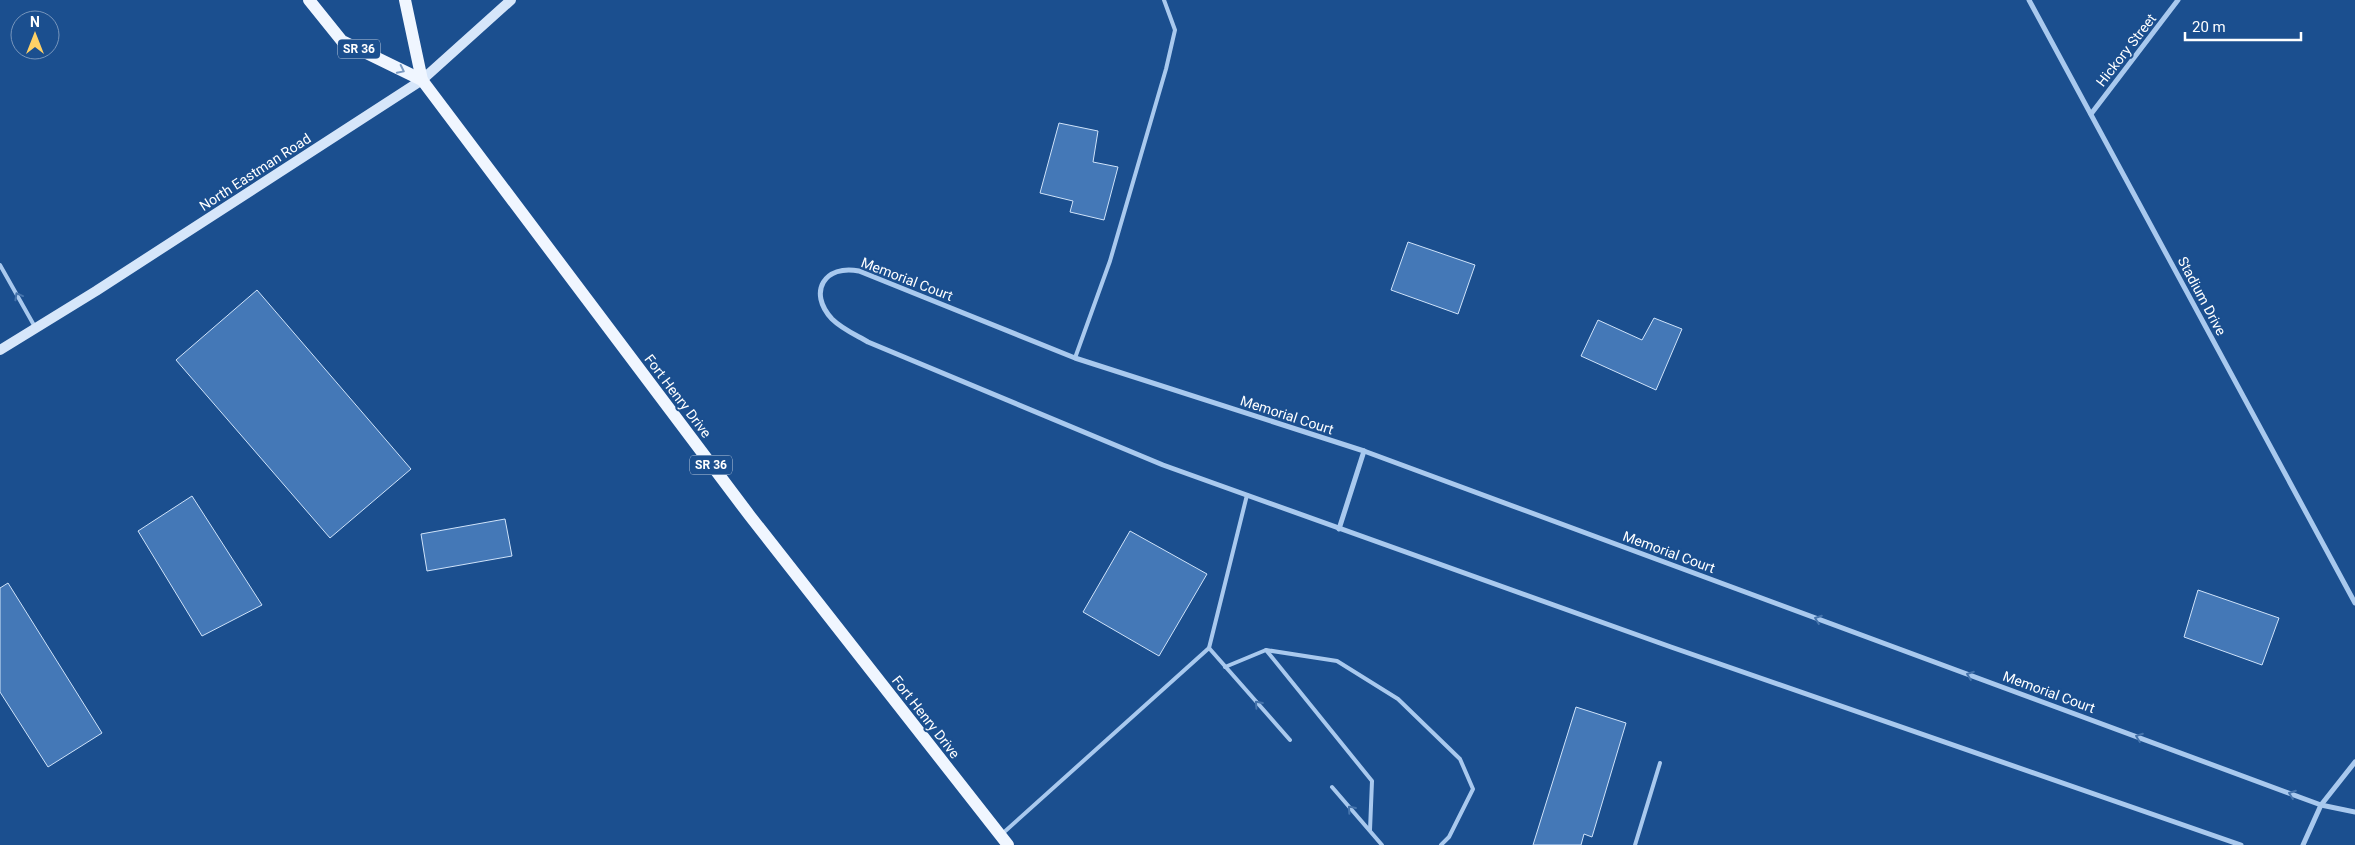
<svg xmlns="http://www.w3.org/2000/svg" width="2355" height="845" viewBox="0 0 2355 845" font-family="Roboto,sans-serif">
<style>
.building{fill:#4478b7;stroke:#cfe3fa}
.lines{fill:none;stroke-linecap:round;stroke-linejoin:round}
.service{stroke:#a9c9ee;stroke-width:4}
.minor{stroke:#a9c9ee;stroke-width:5}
.secondary{stroke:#d6e6fa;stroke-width:10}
.primary{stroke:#f0f6ff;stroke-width:12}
.oneway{stroke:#7b9ac1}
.oneway2{stroke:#4674ac}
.labels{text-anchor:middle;stroke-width:4;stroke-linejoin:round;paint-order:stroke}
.shield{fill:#1b4f8f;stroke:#bbcadd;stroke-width:1}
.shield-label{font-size:12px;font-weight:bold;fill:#fff}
.street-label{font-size:14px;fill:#fff;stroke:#1b4f8f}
</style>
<rect width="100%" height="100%" fill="#1b4f8f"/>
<!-- building -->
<g class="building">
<path d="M 1059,123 L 1098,131 L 1093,162 L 1118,167 L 1104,220 L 1070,212 L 1073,201 L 1040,193 Z"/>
<path d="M 1408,242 L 1475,265 L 1458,314 L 1391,290 Z"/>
<path d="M 257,290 L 411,469 L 330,538 L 176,360 Z"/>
<path d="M 1654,318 L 1682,329 L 1656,390 L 1581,356 L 1598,320 L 1642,340 Z"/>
<path d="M 192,496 L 262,605 L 202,636 L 138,531 Z"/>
<path d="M 505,519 L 512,556 L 427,571 L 421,534 Z"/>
<path d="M 1130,531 L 1207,574 L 1159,656 L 1083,612 Z"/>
<path d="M 8,583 L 102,733 L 48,767 L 0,692 L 0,588 Z"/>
<path d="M 2198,590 L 2279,618 L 2262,665 L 2184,637 Z"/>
<path d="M 1576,707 L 1626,723 L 1592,837 L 1584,834 L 1581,845 L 1533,845 Z"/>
</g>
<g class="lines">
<!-- service -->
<g class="service">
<path d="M 0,265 L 35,327"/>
<path d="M 1075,358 L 1110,261 L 1166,69 L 1175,30 L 1164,0"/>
<path d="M 1209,648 L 1247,495"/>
<path d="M 1266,650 L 1337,661 L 1398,699 L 1460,759 L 1473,789 L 1449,837 L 1441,845"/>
<path d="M 1225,667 L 1266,650 L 1372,781 L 1370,830"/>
<path d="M 1332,787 L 1382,845"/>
<path d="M 1002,834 L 1209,648 L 1290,740"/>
<path d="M 1635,845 L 1660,763"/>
</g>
<!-- minor -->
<g class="minor">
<path d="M 2029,0 L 2355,603"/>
<path d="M 2091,114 L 2178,0"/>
<path d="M 1339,529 L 1364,451"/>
<path d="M 2241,845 L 1671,647 L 1163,465 L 868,342 C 856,335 842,329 832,319 C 807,292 825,264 859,271 L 1075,358 L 1364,451 L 2321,805 L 2355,812"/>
<path d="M 2303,845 L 2321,805 L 2355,762"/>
</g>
<!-- secondary -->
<path class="secondary" d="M 0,350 L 96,291 L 422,80 L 511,0"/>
<!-- primary -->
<g class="primary">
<path d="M 309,0 L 342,41 L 422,80"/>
<path d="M 405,0 L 422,80 L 750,516 L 1008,845"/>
</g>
</g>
<!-- one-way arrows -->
<defs><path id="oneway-chevron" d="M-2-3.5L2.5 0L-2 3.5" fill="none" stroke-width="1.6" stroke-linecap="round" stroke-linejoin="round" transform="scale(1.25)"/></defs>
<use class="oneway" href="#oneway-chevron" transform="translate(401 70) rotate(26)"/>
<g class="oneway2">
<use href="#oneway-chevron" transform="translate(18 296) rotate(-119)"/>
<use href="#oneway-chevron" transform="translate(1818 619) rotate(-160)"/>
<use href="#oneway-chevron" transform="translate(1970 675) rotate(-160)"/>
<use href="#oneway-chevron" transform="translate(1258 704) rotate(-132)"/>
<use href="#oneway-chevron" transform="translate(2139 737) rotate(-160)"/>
<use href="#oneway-chevron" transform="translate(2292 794) rotate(-160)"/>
<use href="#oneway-chevron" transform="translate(1351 809) rotate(-131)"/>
</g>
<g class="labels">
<!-- shield labels -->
<g class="shield">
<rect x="338" y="39.5" width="42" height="19" rx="4"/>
<rect x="690" y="455.5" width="42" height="19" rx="4"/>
</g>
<g class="shield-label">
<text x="359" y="53">SR 36</text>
<text x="711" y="469">SR 36</text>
</g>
<!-- street labels -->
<g class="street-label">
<text transform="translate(2126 50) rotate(-52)" y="5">Hickory Street</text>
<text transform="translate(255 172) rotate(-33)" y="5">North Eastman Road</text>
<text transform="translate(907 279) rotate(21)" y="5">Memorial Court</text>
<text transform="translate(2202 296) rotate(62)" y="5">Stadium Drive</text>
<text transform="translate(678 396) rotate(53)" y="5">Fort Henry Drive</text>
<text transform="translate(1287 415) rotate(18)" y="5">Memorial Court</text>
<text transform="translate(1669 552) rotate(20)" y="5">Memorial Court</text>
<text transform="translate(2049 692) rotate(20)" y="5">Memorial Court</text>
<text transform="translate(926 717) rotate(52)" y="5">Fort Henry Drive</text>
</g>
</g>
<!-- north arrow -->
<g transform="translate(35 35)"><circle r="24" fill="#1b4f8f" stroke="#7695bc"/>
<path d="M0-4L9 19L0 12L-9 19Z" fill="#ffd166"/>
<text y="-8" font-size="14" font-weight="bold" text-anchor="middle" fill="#ffffff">N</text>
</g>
<!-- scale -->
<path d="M2185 32v8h116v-8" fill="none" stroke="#ffffff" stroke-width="2.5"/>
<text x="2192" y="32" font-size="15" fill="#ffffff" stroke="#1b4f8f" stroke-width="4" paint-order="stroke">20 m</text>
</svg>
